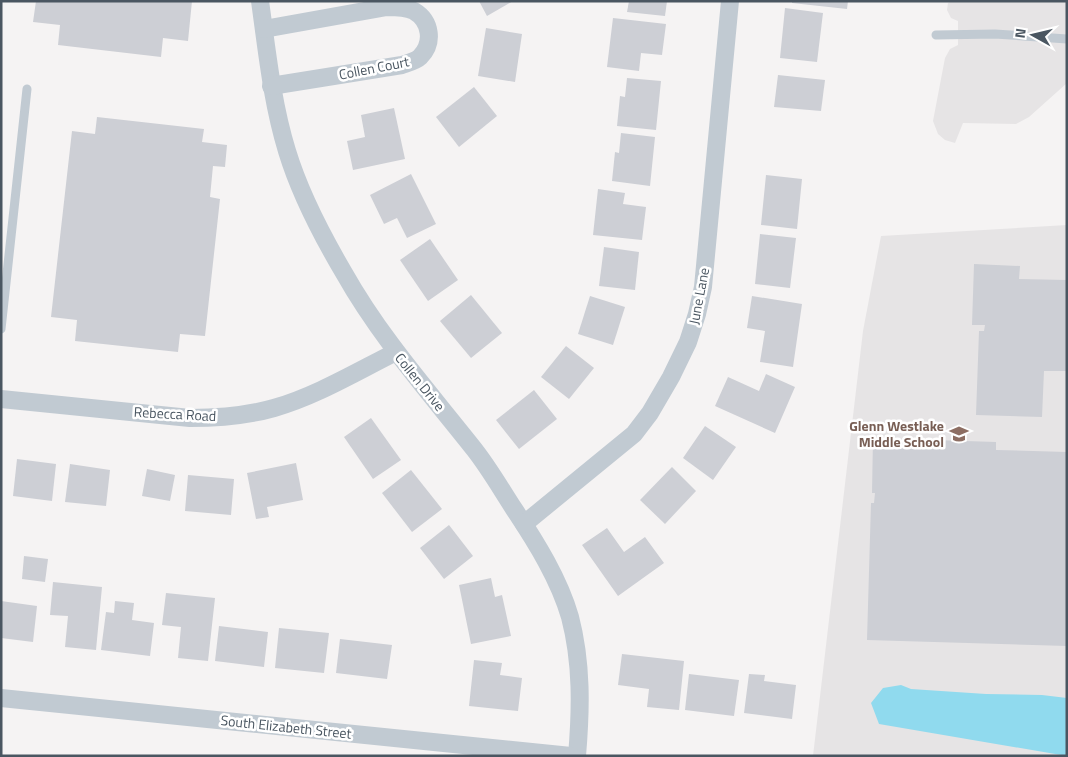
<svg xmlns="http://www.w3.org/2000/svg" width="1068" height="757" viewBox="0 0 1068 757" font-family="'Titillium Web',sans-serif">
<style>
.education{fill:#e6e4e5}
.water{fill:#90daee}
.building{fill:#cdcfd5}
.lines{fill:none;stroke-linecap:round;stroke-linejoin:round}
.service{stroke:#c1cad2;stroke-width:9}
.minor{stroke:#c1cad2;stroke-width:18}
.labels{text-anchor:middle;stroke-width:5;stroke-linejoin:round;paint-order:stroke}
.street-label{font-size:14px;fill:#4a5661;stroke:#fff}
.education-label{font-size:14px;font-weight:bold;fill:#785e54;stroke:#fff;text-anchor:end}
</style>
<rect width="100%" height="100%" fill="#f5f3f3"/>
<!-- education -->
<g class="education">
<path d="M 952,1 L 1067,1 L 1067,83 L 1029,117 L 1016,124 L 963,123 L 955,143 L 945,140 L 938,134 L 933,121 L 945,58 L 950,49 L 958,45 L 958,21 L 951,18 L 947,10 L 948,3 Z"/>
<path d="M 1067,225 L 1067,756 L 813,756 L 863,331 L 881,236 Z"/>
</g>
<!-- water -->
<path class="water" d="M 901,685 L 911,689 L 986,694 L 1042,695 L 1067,698 L 1067,756 L 879,724 L 871,703 L 883,688 Z"/>
<!-- building -->
<g class="building">
<path d="M 36,1 L 192,1 L 188,41 L 163,38 L 161,57 L 58,45 L 60,25 L 33,22 Z"/>
<path d="M 479,1 L 513,1 L 487,16 Z"/>
<path d="M 629,1 L 667,1 L 665,16 L 627,12 Z"/>
<path d="M 792,1 L 848,1 L 847,9 L 792,3 Z"/>
<path d="M 785,8 L 823,13 L 817,62 L 780,58 Z"/>
<path d="M 613,18 L 666,24 L 662,55 L 641,53 L 639,71 L 607,67 Z"/>
<path d="M 486,28 L 522,34 L 515,82 L 478,76 Z"/>
<path d="M 778,75 L 825,80 L 821,111 L 774,107 Z"/>
<path d="M 627,78 L 661,81 L 656,130 L 617,126 L 620,96 L 625,97 Z"/>
<path d="M 474,87 L 497,116 L 459,147 L 436,117 Z"/>
<path d="M 394,108 L 405,159 L 353,170 L 347,141 L 365,137 L 361,115 Z"/>
<path d="M 97,117 L 204,129 L 202,142 L 227,145 L 225,167 L 213,166 L 210,197 L 220,199 L 205,336 L 180,334 L 178,352 L 75,341 L 77,320 L 51,317 L 72,131 L 95,134 Z"/>
<path d="M 621,133 L 655,137 L 650,186 L 612,181 L 615,152 L 619,153 Z"/>
<path d="M 411,174 L 436,224 L 407,238 L 397,218 L 384,224 L 370,195 Z"/>
<path d="M 766,175 L 802,179 L 797,229 L 761,225 Z"/>
<path d="M 598,189 L 625,193 L 623,204 L 646,207 L 642,240 L 593,235 Z"/>
<path d="M 760,234 L 796,238 L 790,288 L 755,284 Z"/>
<path d="M 430,239 L 458,280 L 428,301 L 400,260 Z"/>
<path d="M 604,247 L 639,252 L 635,290 L 599,286 Z"/>
<path d="M 974,264 L 1020,266 L 1019,279 L 1067,280 L 1067,371 L 1044,371 L 1042,417 L 976,415 L 979,331 L 984,331 L 985,325 L 972,325 Z"/>
<path d="M 471,295 L 502,333 L 471,358 L 440,321 Z"/>
<path d="M 590,296 L 625,307 L 613,345 L 578,334 Z"/>
<path d="M 752,296 L 802,304 L 793,367 L 760,362 L 765,331 L 747,328 Z"/>
<path d="M 566,346 L 594,368 L 569,399 L 541,377 Z"/>
<path d="M 766,374 L 795,387 L 775,433 L 715,406 L 728,377 L 759,391 Z"/>
<path d="M 534,390 L 557,419 L 519,449 L 496,420 Z"/>
<path d="M 371,418 L 401,460 L 373,479 L 344,437 Z"/>
<path d="M 705,426 L 736,447 L 713,480 L 683,458 Z"/>
<path d="M 873,438 L 996,442 L 996,450 L 1067,452 L 1067,646 L 867,640 L 871,503 L 874,503 L 875,493 L 872,493 Z"/>
<path d="M 17,459 L 56,464 L 52,501 L 13,496 Z"/>
<path d="M 296,463 L 303,500 L 267,507 L 269,517 L 256,519 L 247,473 Z"/>
<path d="M 70,464 L 110,470 L 106,506 L 65,502 Z"/>
<path d="M 672,467 L 696,491 L 665,524 L 640,500 Z"/>
<path d="M 147,469 L 175,475 L 170,501 L 142,496 Z"/>
<path d="M 411,470 L 442,509 L 412,532 L 382,493 Z"/>
<path d="M 188,475 L 234,479 L 231,515 L 185,511 Z"/>
<path d="M 449,525 L 473,556 L 444,579 L 420,548 Z"/>
<path d="M 607,528 L 624,552 L 645,537 L 664,563 L 618,596 L 582,545 Z"/>
<path d="M 24,556 L 48,559 L 45,582 L 22,579 Z"/>
<path d="M 491,578 L 495,597 L 502,595 L 511,636 L 471,644 L 459,585 Z"/>
<path d="M 53,582 L 102,587 L 96,650 L 65,647 L 68,616 L 50,615 Z"/>
<path d="M 166,593 L 215,598 L 208,661 L 178,658 L 181,627 L 162,625 Z"/>
<path d="M 1,601 L 37,606 L 33,642 L 1,638 Z"/>
<path d="M 115,601 L 134,603 L 132,620 L 154,623 L 150,656 L 101,650 L 106,612 L 114,613 Z"/>
<path d="M 219,626 L 268,632 L 264,667 L 215,661 Z"/>
<path d="M 279,628 L 329,633 L 324,673 L 275,668 Z"/>
<path d="M 340,639 L 392,645 L 387,679 L 336,673 Z"/>
<path d="M 622,654 L 684,661 L 679,710 L 647,707 L 649,689 L 618,685 Z"/>
<path d="M 474,660 L 502,663 L 500,675 L 522,678 L 518,711 L 469,706 Z"/>
<path d="M 689,674 L 739,680 L 734,716 L 685,710 Z"/>
<path d="M 749,674 L 765,675 L 764,681 L 796,685 L 792,719 L 744,713 Z"/>
</g>
<g class="lines">
<!-- service -->
<g class="service">
<path d="M 936,35 L 995,34 L 1067,39"/>
<path d="M 1,329 L 27,89"/>
</g>
<!-- minor -->
<g class="minor">
<path d="M 260,1 C 267,51 272,102 287,151 C 300,194 321,234 344,273 C 380,337 429,392 474,449 C 489,468 501,489 514,509 C 536,542 559,579 570,617 C 582,663 581,709 577,756"/>
<path d="M 264,29 L 387,7 C 396,7 406,7 414,11 C 431,21 434,43 420,57 C 416,61 408,63 402,65 L 271,86"/>
<path d="M 1,399 L 190,418 C 218,418 246,416 274,408 C 316,396 356,372 396,352"/>
<path d="M 524,524 L 634,434 L 650,413 L 671,377 L 688,342 L 697,314 L 703,287 L 730,1"/>
<path d="M 1,698 L 571,756"/>
</g>
</g>
<!-- icons -->
<defs>
<g id="school-bare" transform="scale(1.5)"><path d="M0-5L7-2L0 1L-7-2ZM-4 1L0 2.5L4 1V4Q0 6-4 4Z" fill="#8d6e63" stroke="#fff" stroke-width="2.5" paint-order="stroke"/></g>
</defs>
<g fill-rule="evenodd">
<use href="#school-bare" x="959" y="434"/>
</g>
<g class="labels">
<!-- street labels -->
<g class="street-label">
<text transform="translate(374 68) rotate(-11)" y="5">Collen Court</text>
<text transform="translate(699 296) rotate(-79)" y="5">June Lane</text>
<text transform="translate(420 382) rotate(51)" y="5">Collen Drive</text>
<text transform="translate(175 414) rotate(3)" y="5">Rebecca Road</text>
<text transform="translate(286 727) rotate(6)" y="5">South Elizabeth Street</text>
</g>
<!-- education labels -->
<g class="education-label">
<text x="944" y="431">Glenn Westlake<tspan x="944" dy="16">Middle School</tspan></text>
</g>
</g>
<!-- border -->
<rect width="1068" height="757" fill="none" stroke="#4a5661" stroke-width="5"/>
<!-- north arrow -->
<g transform="translate(1033 35) rotate(278)" stroke="#ffffff" stroke-width="4" paint-order="stroke">
<path d="M0-4L9 19L0 12L-9 19Z" fill="#4a5661"/>
<text y="-8" font-size="14" font-weight="bold" text-anchor="middle" fill="#4a5661">N</text>
</g>
</svg>
